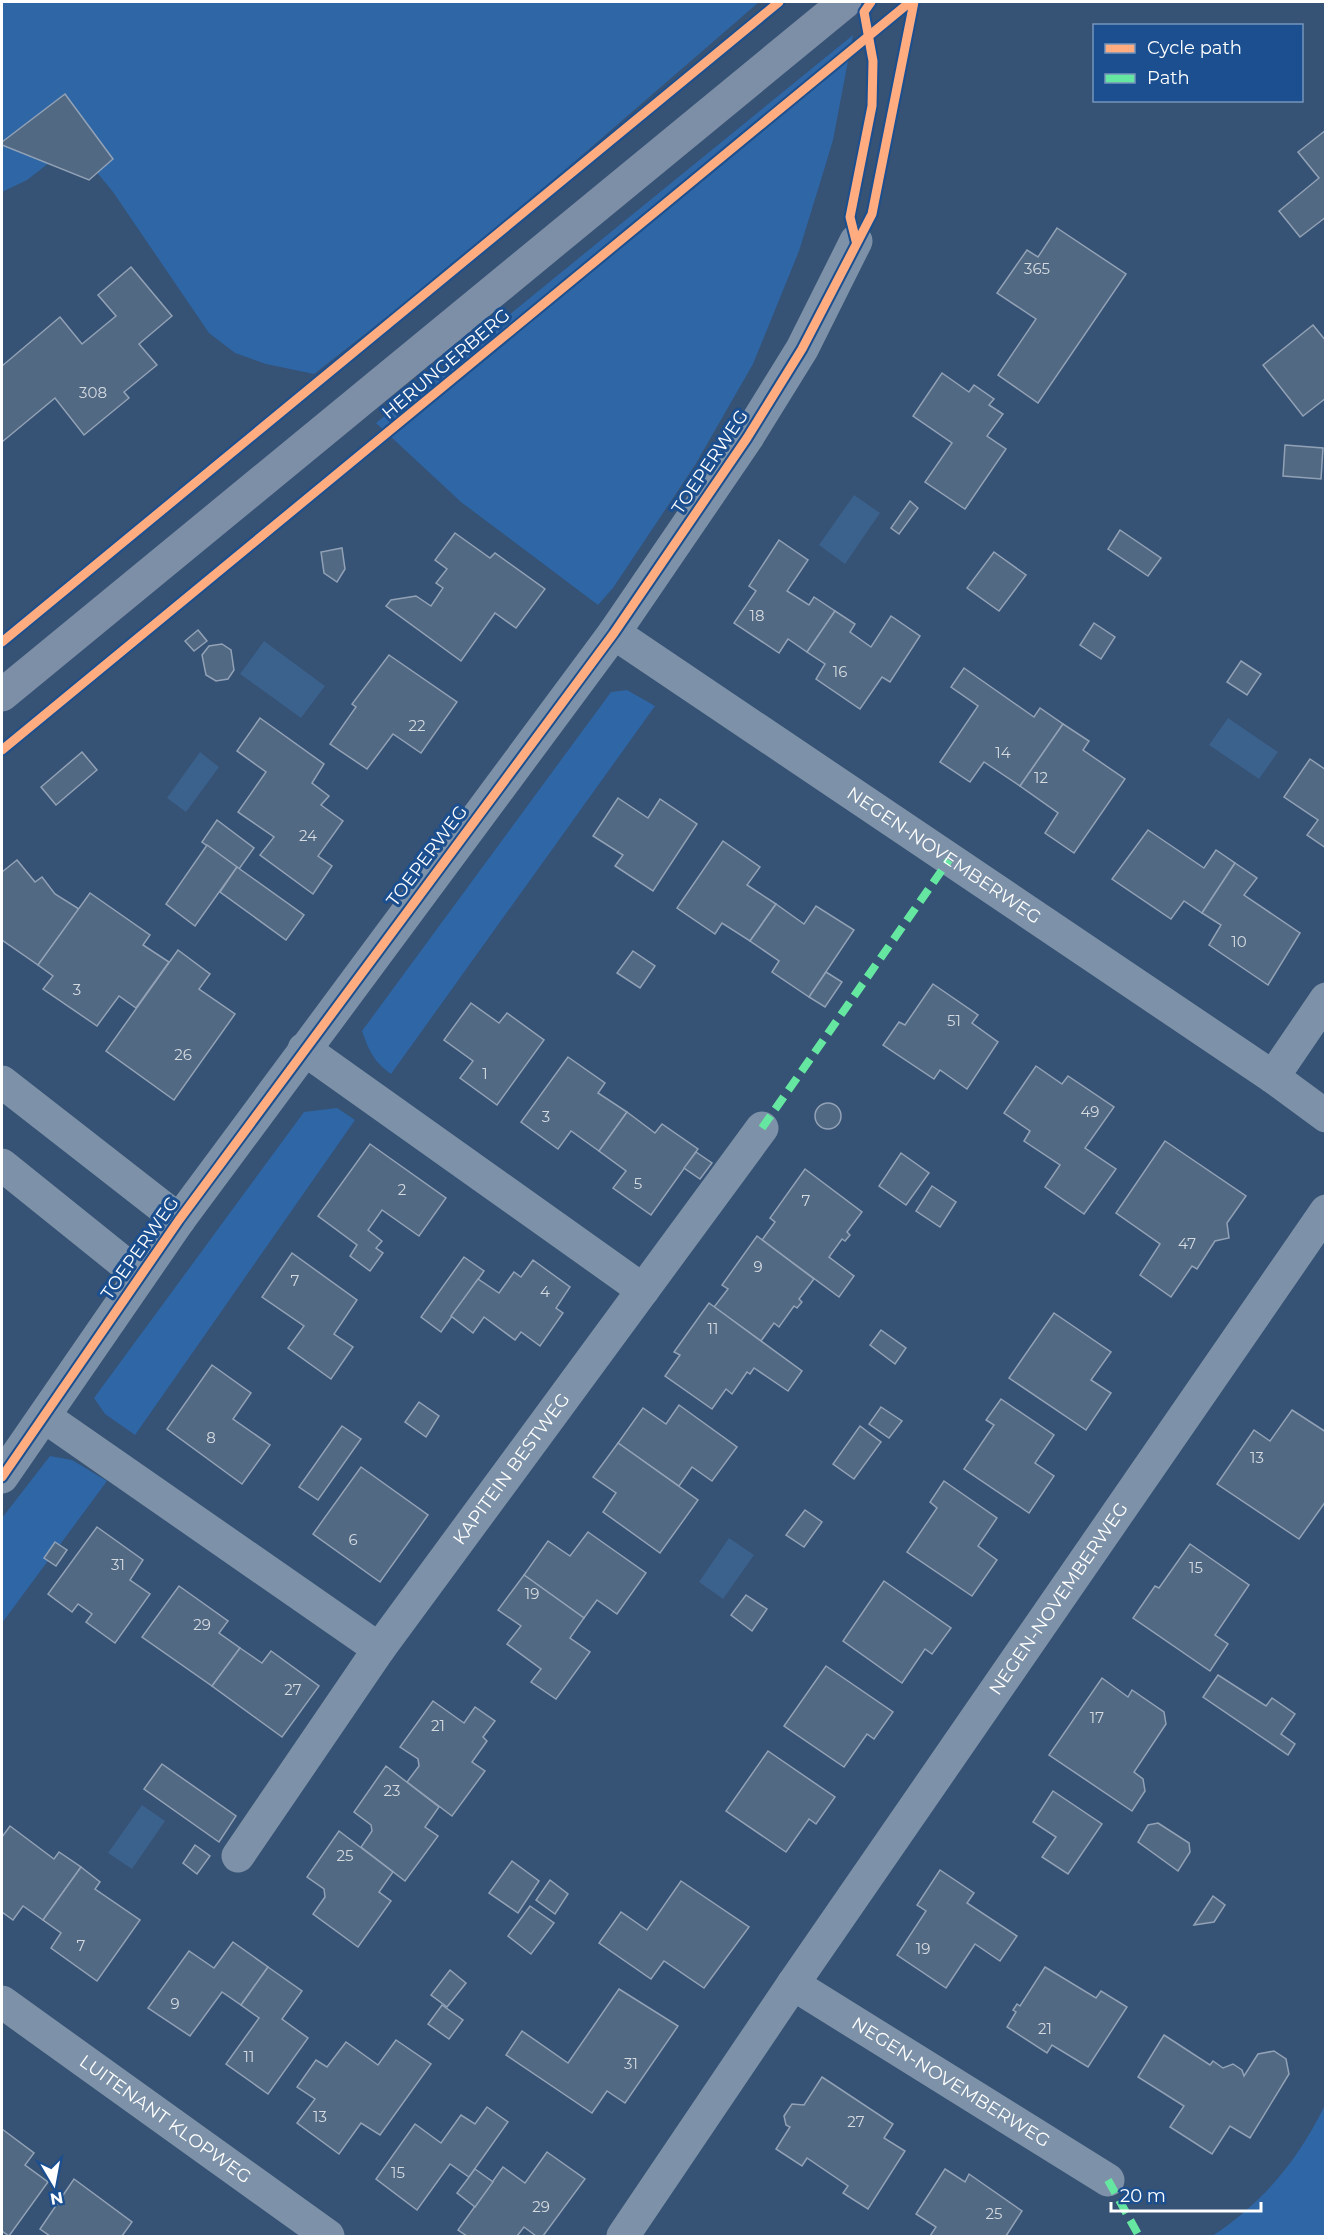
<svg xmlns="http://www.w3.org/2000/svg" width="1327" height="2238" viewBox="0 0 1327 2238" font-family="Montserrat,sans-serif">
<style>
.green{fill:#2f66a5}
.water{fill:#3b618d}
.building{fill:#526984;stroke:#92a2b6;stroke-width:1.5}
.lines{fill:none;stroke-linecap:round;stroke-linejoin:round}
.minor{stroke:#7d92a8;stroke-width:33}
.major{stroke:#7d8ea7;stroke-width:33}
.quiet{stroke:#66e7a1;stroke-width:8;stroke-dasharray:15 8;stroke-linecap:butt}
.cycleway-casing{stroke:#1b4f8f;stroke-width:13}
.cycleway{stroke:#ffac80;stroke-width:9}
.labels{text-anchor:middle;stroke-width:6;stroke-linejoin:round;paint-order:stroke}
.number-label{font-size:15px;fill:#d4dae0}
.street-label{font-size:18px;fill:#fff;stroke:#1b4f8f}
</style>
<rect width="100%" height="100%" fill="#365274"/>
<!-- green -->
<g class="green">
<path d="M 2,2 L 759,2 L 470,252 L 314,374 L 266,364 L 235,353 L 209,333 L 113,192 L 90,164 L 49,163 L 27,180 L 2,192 Z"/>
<path d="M 853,35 L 833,140 L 824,170 L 799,251 L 753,364 L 695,465 L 613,588 L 598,605 L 461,502 L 376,423 Z"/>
<path d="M 627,690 L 655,706 L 391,1074 C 374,1062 369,1051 362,1031 L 611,692 Z"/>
<path d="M 337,1108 L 355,1120 L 135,1435 L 105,1414 L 94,1398 L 304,1112 Z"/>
<path d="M 50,1456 L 72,1460 L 107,1481 L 2,1623 L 2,1518 Z"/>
<path d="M 1325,2105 L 1325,2236 L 1212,2236 C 1262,2204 1299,2159 1325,2105 Z"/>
</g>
<!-- water -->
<g class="water">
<path d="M 854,495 L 880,513 L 845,564 L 819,545 Z"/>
<path d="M 264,641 L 325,686 L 301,718 L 240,674 Z"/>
<path d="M 1228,718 L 1278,752 L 1259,779 L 1209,745 Z"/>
<path d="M 200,752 L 219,767 L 186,812 L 167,798 Z"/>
<path d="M 729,1538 L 754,1555 L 723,1599 L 699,1582 Z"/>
<path d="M 142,1805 L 165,1821 L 132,1869 L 108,1853 Z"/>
</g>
<!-- building -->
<g class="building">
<path d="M 65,94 L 113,159 L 89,180 L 2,145 L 2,142 Z"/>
<path d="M 1326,130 L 1326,217 L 1300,237 L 1279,211 L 1319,178 L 1298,152 Z"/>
<path d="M 1057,228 L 1126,274 L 1038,403 L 998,375 L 1036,319 L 997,293 L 1027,250 L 1038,257 Z"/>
<path d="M 131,267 L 172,316 L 139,344 L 157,365 L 124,392 L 129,398 L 84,435 L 55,398 L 2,442 L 2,366 L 60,317 L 82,344 L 116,316 L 98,295 Z"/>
<path d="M 1313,325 L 1326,341 L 1326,398 L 1303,416 L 1263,365 Z"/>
<path d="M 942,373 L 969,392 L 974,385 L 994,399 L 989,405 L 1003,414 L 987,436 L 1006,449 L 965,509 L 925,482 L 952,443 L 913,416 Z"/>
<path d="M 1285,445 L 1323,448 L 1321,479 L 1283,476 Z"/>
<path d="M 910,501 L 918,508 L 899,534 L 891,528 Z"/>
<path d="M 1120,530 L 1161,558 L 1148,576 L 1108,549 Z"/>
<path d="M 455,533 L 490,558 L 495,553 L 545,589 L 516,628 L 495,613 L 461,661 L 386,606 L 391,600 L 416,596 L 431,606 L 443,588 L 436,583 L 447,569 L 435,560 Z"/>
<path d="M 779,540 L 808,560 L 787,591 L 809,605 L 814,597 L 835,611 L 807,652 L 788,639 L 779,653 L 734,623 L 756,591 L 749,586 Z"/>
<path d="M 342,548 L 345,569 L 337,582 L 324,573 L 321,552 Z"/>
<path d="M 994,552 L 1026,575 L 999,611 L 967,588 Z"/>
<path d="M 835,611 L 855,624 L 850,632 L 871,647 L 891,616 L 920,636 L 890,682 L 882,677 L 860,709 L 816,679 L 825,664 L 807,652 Z"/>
<path d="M 1094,623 L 1115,637 L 1101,659 L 1080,645 Z"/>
<path d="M 198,630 L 207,641 L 194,651 L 185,641 Z"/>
<path d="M 222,644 L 231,650 L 234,670 L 228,679 L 216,681 L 206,675 L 202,655 L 209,646 Z"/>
<path d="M 389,655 L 457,702 L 421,753 L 393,734 L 367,769 L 330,744 L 356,707 L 352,704 Z"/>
<path d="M 1241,661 L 1261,674 L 1247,695 L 1227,682 Z"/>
<path d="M 964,668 L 1034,717 L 1040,708 L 1063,724 L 1020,786 L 984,762 L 970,782 L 940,762 L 978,706 L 951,687 Z"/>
<path d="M 260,718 L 324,764 L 312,783 L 329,796 L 321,805 L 343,821 L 318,856 L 332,866 L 313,894 L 260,855 L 274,837 L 238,812 L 266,772 L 237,751 Z"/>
<path d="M 1063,724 L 1089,741 L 1083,750 L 1125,779 L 1074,853 L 1045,833 L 1058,813 L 1020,786 Z"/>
<path d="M 82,752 L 97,770 L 56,805 L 41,787 Z"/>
<path d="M 1310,759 L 1326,770 L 1326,848 L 1307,835 L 1318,820 L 1284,797 Z"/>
<path d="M 618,798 L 648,818 L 660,799 L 697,824 L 653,891 L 615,866 L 623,855 L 593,836 Z"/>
<path d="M 217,820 L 254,848 L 239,869 L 202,842 Z"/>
<path d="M 1148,830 L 1204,868 L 1216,850 L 1235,863 L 1202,913 L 1184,901 L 1171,919 L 1112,879 Z"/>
<path d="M 723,841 L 760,867 L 747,885 L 776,904 L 750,941 L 722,923 L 715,934 L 677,908 Z"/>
<path d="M 207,845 L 237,867 L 195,926 L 166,904 Z"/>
<path d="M 17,860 L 35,882 L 42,877 L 55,894 L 79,909 L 38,965 L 2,940 L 2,872 Z"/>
<path d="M 1235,863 L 1257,878 L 1244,895 L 1300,933 L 1268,985 L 1209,945 L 1221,925 L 1202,913 Z"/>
<path d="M 237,867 L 304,915 L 286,940 L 220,892 Z"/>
<path d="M 90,893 L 150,935 L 143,945 L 169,962 L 136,1008 L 119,996 L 97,1026 L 43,989 L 53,976 L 38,965 Z"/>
<path d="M 776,904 L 804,924 L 816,906 L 854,930 L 809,997 L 772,972 L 779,961 L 750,941 Z"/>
<path d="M 178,950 L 210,974 L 199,989 L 235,1014 L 174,1100 L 106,1051 Z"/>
<path d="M 633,951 L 655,966 L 640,988 L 617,973 Z"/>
<path d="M 826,972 L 842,982 L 825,1007 L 809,997 Z"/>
<path d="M 933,984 L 978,1015 L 972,1023 L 998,1042 L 967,1089 L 940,1070 L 934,1079 L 883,1045 L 899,1022 L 905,1025 Z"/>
<path d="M 471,1003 L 499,1023 L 507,1013 L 544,1040 L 497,1105 L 460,1078 L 473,1061 L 444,1040 Z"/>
<path d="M 568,1057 L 605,1083 L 598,1093 L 627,1112 L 599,1151 L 571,1131 L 558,1149 L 521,1122 Z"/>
<path d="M 1036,1066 L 1062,1084 L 1068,1076 L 1114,1107 L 1085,1148 L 1116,1169 L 1084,1214 L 1045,1187 L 1060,1165 L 1024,1141 L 1030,1131 L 1004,1113 Z"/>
<circle cx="828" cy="1116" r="13"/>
<path d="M 627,1112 L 655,1133 L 662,1124 L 698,1149 L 651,1215 L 613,1188 L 626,1171 L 599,1151 Z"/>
<path d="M 1165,1141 L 1246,1196 L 1227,1223 L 1229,1238 L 1215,1241 L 1197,1269 L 1192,1266 L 1171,1297 L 1140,1275 L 1160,1244 L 1116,1213 Z"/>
<path d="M 370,1144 L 446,1198 L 419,1236 L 382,1210 L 368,1230 L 382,1241 L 376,1248 L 383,1253 L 370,1271 L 350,1256 L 357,1245 L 318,1216 Z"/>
<path d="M 696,1152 L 712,1163 L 700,1179 L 684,1168 Z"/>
<path d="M 901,1153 L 929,1173 L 906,1205 L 879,1186 Z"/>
<path d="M 805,1169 L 862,1212 L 847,1232 L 850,1235 L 845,1241 L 842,1239 L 829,1257 L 854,1276 L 839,1297 L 762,1240 L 775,1222 L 770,1218 Z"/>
<path d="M 932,1186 L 956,1202 L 940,1227 L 916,1211 Z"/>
<path d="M 757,1236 L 814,1279 L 799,1299 L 802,1302 L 797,1308 L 794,1306 L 779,1327 L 774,1323 L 761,1341 L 714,1307 L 728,1289 L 722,1285 Z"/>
<path d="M 292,1253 L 357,1300 L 334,1334 L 353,1347 L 331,1379 L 288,1348 L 304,1326 L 262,1297 Z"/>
<path d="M 464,1257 L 484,1271 L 441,1332 L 421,1317 Z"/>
<path d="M 533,1260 L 570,1287 L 556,1308 L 563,1313 L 540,1346 L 521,1332 L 515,1340 L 484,1317 L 473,1333 L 451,1316 L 478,1279 L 499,1293 L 514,1272 L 521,1277 Z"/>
<path d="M 709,1303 L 802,1371 L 788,1391 L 754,1368 L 750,1374 L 747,1372 L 732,1394 L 726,1389 L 712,1409 L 665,1376 L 680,1355 L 674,1352 Z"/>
<path d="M 1054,1313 L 1111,1352 L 1091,1380 L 1111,1393 L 1086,1430 L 1009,1378 Z"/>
<path d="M 881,1330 L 906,1348 L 895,1364 L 870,1345 Z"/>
<path d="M 212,1365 L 251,1393 L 233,1419 L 270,1445 L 242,1484 L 167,1429 Z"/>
<path d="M 1001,1399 L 1054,1435 L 1035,1463 L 1054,1476 L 1029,1513 L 964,1469 L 994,1425 L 986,1420 Z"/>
<path d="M 419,1402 L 439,1416 L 426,1437 L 405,1422 Z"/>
<path d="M 679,1405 L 737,1447 L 712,1481 L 692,1467 L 679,1486 L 618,1443 L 643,1408 L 666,1424 Z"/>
<path d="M 881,1407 L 902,1421 L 889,1438 L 869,1424 Z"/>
<path d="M 1292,1410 L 1326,1432 L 1326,1501 L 1299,1539 L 1217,1484 L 1254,1430 L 1270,1441 Z"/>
<path d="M 342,1426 L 361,1439 L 318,1500 L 299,1487 Z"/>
<path d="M 860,1426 L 881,1442 L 854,1479 L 833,1464 Z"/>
<path d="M 618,1443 L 698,1500 L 660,1553 L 603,1512 L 616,1493 L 593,1477 Z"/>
<path d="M 361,1467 L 428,1515 L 380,1582 L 313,1534 Z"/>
<path d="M 944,1481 L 997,1518 L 978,1546 L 997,1560 L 972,1596 L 907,1552 L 937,1508 L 930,1502 Z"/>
<path d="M 805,1510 L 822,1522 L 804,1547 L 786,1535 Z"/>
<path d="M 97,1527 L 143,1560 L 130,1580 L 150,1594 L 115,1643 L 86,1622 L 92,1614 L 78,1604 L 72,1612 L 48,1594 Z"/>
<path d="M 588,1532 L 646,1573 L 617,1614 L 597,1600 L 584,1618 L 524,1575 L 548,1541 L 570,1556 Z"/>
<path d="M 55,1542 L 67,1550 L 56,1566 L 44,1558 Z"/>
<path d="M 1190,1544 L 1249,1585 L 1215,1635 L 1228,1644 L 1210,1671 L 1133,1618 L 1155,1586 L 1159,1588 Z"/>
<path d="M 524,1575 L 584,1618 L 570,1638 L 590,1652 L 556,1699 L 531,1682 L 541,1669 L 507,1644 L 521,1626 L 498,1610 Z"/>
<path d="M 884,1581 L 951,1628 L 932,1654 L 925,1649 L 902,1683 L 843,1641 Z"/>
<path d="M 179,1586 L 228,1621 L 219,1633 L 240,1648 L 212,1686 L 142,1637 Z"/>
<path d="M 746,1595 L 767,1609 L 752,1631 L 731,1615 Z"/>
<path d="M 240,1648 L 262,1663 L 271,1651 L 319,1686 L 282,1737 L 212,1686 Z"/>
<path d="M 826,1666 L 893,1712 L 874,1739 L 867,1734 L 844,1767 L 784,1726 Z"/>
<path d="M 1218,1675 L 1266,1706 L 1272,1698 L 1295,1714 L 1281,1734 L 1295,1744 L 1288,1755 L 1203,1697 Z"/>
<path d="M 1102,1678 L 1128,1697 L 1132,1690 L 1164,1712 L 1166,1724 L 1134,1772 L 1143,1779 L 1145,1791 L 1132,1811 L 1049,1755 Z"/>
<path d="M 433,1701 L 464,1723 L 475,1707 L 495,1721 L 483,1737 L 487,1741 L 472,1762 L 485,1771 L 452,1816 L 407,1782 L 419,1766 L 418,1759 L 400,1747 Z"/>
<path d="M 768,1751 L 835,1797 L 816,1824 L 809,1819 L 786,1852 L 726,1811 Z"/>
<path d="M 162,1764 L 236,1816 L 219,1842 L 144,1789 Z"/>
<path d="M 386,1766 L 439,1807 L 425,1827 L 438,1836 L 405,1881 L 361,1847 L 372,1831 L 371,1825 L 354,1812 Z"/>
<path d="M 1053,1791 L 1102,1824 L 1068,1874 L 1042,1857 L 1056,1837 L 1033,1822 Z"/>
<path d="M 1158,1823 L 1189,1843 L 1190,1852 L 1178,1871 L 1138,1842 L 1148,1825 Z"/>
<path d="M 10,1826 L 54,1859 L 59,1852 L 81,1867 L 43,1920 L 23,1906 L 13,1920 L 2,1912 L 2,1837 Z"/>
<path d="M 339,1831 L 393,1872 L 379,1892 L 391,1901 L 358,1947 L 313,1914 L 325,1897 L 324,1889 L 307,1877 Z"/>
<path d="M 195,1845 L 210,1856 L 197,1874 L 183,1863 Z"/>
<path d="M 512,1861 L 539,1881 L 518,1913 L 489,1893 Z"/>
<path d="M 81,1867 L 100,1882 L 95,1889 L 140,1920 L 97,1981 L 51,1948 L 61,1933 L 43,1920 Z"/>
<path d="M 940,1870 L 974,1893 L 967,1903 L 1017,1936 L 1000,1961 L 975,1944 L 946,1988 L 897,1955 L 926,1911 L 917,1905 Z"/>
<path d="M 550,1880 L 568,1894 L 555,1914 L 536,1900 Z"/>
<path d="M 681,1881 L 749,1927 L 704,1988 L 664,1961 L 651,1979 L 599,1943 L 621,1912 L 647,1930 Z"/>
<path d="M 1213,1896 L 1225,1905 L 1214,1922 L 1194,1925 Z"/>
<path d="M 530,1906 L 554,1923 L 531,1954 L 508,1936 Z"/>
<path d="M 233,1942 L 268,1967 L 241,2005 L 222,1992 L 190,2036 L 148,2008 L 189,1951 L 214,1968 Z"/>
<path d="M 268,1967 L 302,1991 L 282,2019 L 308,2038 L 268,2094 L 226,2064 L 259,2018 L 241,2005 Z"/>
<path d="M 1045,1967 L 1096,1998 L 1101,1991 L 1127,2007 L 1088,2067 L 1052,2045 L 1047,2053 L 1007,2027 L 1016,2012 L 1013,2010 L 1017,2004 L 1020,2006 Z"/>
<path d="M 450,1970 L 466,1983 L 447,2007 L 431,1995 Z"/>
<path d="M 619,1989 L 678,2026 L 625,2103 L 607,2091 L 592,2113 L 506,2055 L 522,2031 L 568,2063 Z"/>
<path d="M 442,2005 L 463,2020 L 449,2039 L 428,2024 Z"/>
<path d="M 1164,2035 L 1210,2065 L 1213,2061 L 1223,2068 L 1233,2064 L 1242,2070 L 1244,2076 L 1258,2054 L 1274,2051 L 1286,2059 L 1289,2074 L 1250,2138 L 1230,2126 L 1212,2154 L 1170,2127 L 1184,2106 L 1138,2077 Z"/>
<path d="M 396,2040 L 431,2064 L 380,2135 L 361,2123 L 339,2154 L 297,2123 L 315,2099 L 297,2087 L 316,2060 L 327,2067 L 346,2042 L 378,2065 Z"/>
<path d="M 822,2077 L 893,2124 L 884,2138 L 905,2151 L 868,2209 L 843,2193 L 848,2186 L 807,2158 L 802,2166 L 776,2149 L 790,2127 L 786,2125 L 784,2116 L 792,2104 L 804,2105 Z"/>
<path d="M 487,2107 L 508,2122 L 469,2177 L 450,2164 L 417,2210 L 376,2179 L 415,2124 L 441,2143 L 461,2115 L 475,2124 Z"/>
<path d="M 2,2129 L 34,2153 L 25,2165 L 48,2182 L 9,2236 L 2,2231 Z"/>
<path d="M 547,2152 L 585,2179 L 543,2236 L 536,2236 L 524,2227 L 517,2236 L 467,2236 L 458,2230 L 503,2167 L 525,2183 Z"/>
<path d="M 475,2169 L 493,2182 L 475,2207 L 457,2193 Z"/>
<path d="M 945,2169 L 965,2182 L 969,2174 L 1022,2211 L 1006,2236 L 930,2236 L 936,2227 L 916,2214 Z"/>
<path d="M 74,2179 L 132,2222 L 122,2236 L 50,2236 L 40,2229 Z"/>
</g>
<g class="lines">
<!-- minor -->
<g class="minor">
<path id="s1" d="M 614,633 L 1273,1077 L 1326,1116"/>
<path d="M 304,1049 L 643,1290"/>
<path d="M 1273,1077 L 1326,999"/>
<path d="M 2,1082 L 179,1220"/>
<path d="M 2,1165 L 140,1276"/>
<path d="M 45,1417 L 379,1649"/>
<path d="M 2,1477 L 179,1220 L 614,633 L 747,438 L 802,349 L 856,241"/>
<path id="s2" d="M 238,1856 L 379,1649 L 762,1128"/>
<path id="s3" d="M 793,1984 L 1108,2180"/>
<path id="s4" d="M 2,2002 L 328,2236"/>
<path id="s5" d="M 623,2236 L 793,1984 L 1326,1211"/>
</g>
<!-- major -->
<path class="major" d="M 2,695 L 845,2"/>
<!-- quiet -->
<g class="quiet">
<path d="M 762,1128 L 949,860"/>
<path d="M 1108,2180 L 1139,2236"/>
</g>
<!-- cycleway casing -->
<g class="cycleway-casing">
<g id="cycleway">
<path d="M 856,241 L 850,217 L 872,106 L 873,61 L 864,12 L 871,2"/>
<path d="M 2,642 L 779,2"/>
<path d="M 2,750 L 910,2"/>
<path d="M 2,1477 L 179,1220 L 614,633 L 747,438 L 802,349 L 872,214 L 914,2"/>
</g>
</g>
<!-- cycleway -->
<use href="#cycleway" class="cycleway"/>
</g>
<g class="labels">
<!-- number labels -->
<g class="number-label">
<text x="1037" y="274">365</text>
<text x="93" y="398">308</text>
<text x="757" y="621">18</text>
<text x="840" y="677">16</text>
<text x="417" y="731">22</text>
<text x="1003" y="758">14</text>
<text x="1041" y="783">12</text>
<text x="308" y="841">24</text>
<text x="1239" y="947">10</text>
<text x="77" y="995">3</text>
<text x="954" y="1026">51</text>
<text x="183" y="1060">26</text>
<text x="485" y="1079">1</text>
<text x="1090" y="1117">49</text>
<text x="546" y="1122">3</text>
<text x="638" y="1189">5</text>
<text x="402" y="1195">2</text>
<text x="806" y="1206">7</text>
<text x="1187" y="1249">47</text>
<text x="758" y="1272">9</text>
<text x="295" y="1286">7</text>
<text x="545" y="1297">4</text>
<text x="713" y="1334">11</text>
<text x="211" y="1443">8</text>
<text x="1257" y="1463">13</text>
<text x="353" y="1545">6</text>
<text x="118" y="1570">31</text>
<text x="1196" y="1573">15</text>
<text x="532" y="1599">19</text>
<text x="202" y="1630">29</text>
<text x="293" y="1695">27</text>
<text x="1097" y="1723">17</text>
<text x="438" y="1731">21</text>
<text x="392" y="1796">23</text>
<text x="345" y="1861">25</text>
<text x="81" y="1951">7</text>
<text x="923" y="1954">19</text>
<text x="175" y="2009">9</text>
<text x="1045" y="2034">21</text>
<text x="249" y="2062">11</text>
<text x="631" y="2069">31</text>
<text x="320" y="2122">13</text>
<text x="856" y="2127">27</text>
<text x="398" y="2178">15</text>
<text x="541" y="2212">29</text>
<text x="994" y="2219">25</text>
</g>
<!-- street labels -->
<g class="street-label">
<text transform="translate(446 364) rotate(-40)" y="6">HERUNGERBERG</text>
<text transform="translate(710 462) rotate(-56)" y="6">TOEPERWEG</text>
<text transform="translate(427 856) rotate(-53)" y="6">TOEPERWEG</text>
<text dy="6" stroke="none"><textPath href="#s1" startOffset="398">NEGEN-NOVEMBERWEG</textPath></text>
<text transform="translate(140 1248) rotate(-55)" y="6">TOEPERWEG</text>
<text dy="6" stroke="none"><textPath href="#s2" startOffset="474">KAPITEIN BESTWEG</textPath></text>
<text dy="6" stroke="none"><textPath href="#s5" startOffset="772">NEGEN-NOVEMBERWEG</textPath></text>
<text dy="6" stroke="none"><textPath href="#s3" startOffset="186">NEGEN-NOVEMBERWEG</textPath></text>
<text dy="6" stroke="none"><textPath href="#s4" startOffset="201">LUITENANT KLOPWEG</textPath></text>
</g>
</g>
<!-- border -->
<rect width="1327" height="2238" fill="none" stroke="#ffffff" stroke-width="6"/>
<!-- legend -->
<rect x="1093" y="24" width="210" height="78" fill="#1b4f8f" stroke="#7695bc" stroke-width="1.5"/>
<rect x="1105" y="44" width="30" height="9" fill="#ffac80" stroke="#7695bc" stroke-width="1.5"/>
<text x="1147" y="54" font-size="18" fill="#ffffff">Cycle path</text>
<rect x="1105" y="74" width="30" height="9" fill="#66e7a1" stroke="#7695bc" stroke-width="1.5"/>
<text x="1147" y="84" font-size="18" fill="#ffffff">Path</text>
<!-- north arrow -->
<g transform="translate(54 2184) rotate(170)" stroke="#1b4f8f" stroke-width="4.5" paint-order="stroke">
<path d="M0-4.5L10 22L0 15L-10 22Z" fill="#ffffff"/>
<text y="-9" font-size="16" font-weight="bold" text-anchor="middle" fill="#ffffff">N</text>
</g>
<!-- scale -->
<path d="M1111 2202v9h150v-9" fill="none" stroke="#ffffff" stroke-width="3"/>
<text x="1120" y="2202" font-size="18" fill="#ffffff" stroke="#1b4f8f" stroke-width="4.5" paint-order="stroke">20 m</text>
</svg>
